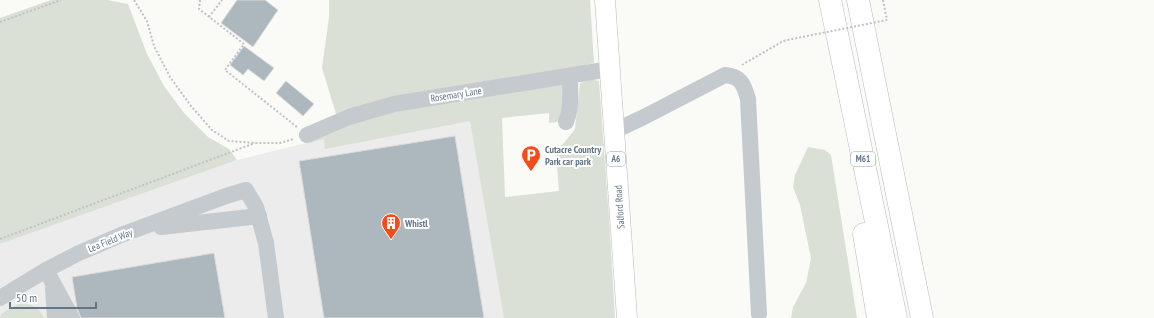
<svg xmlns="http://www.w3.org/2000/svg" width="1154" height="318" viewBox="0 0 1154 318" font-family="'PT Sans Narrow',sans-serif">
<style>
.built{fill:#ebeceb}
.green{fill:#dae0d6}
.building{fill:#adb7be;stroke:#dcdcda}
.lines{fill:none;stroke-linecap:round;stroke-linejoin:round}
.major-casing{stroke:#b6bcc1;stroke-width:21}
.highway-casing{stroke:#b6bbbf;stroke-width:23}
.path{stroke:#bfc2c5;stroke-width:2;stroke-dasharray:2 2;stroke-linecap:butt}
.minor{stroke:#c5cace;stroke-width:16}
.major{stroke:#fff;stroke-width:20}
.highway{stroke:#fff;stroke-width:22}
.path-bridge{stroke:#bfc2c5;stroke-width:2;stroke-dasharray:2 2;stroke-linecap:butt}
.labels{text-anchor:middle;stroke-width:4;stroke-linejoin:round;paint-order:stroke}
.shield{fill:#fff;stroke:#919faa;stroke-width:1}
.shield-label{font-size:9px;font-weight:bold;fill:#627686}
.street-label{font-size:10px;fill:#627686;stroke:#fff}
.poi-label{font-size:10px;font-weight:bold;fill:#627686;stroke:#fff;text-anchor:start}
</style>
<rect width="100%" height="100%" fill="#fafaf7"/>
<!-- built -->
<path class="built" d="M 459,106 L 483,113 L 499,201 L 547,318 L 0,318 L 0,244 L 237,160 Z"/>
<!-- green -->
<g class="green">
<path d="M 51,0 L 107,0 L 128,4 L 147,54 L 164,86 L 184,113 L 208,137 L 229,149 L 237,160 L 0,244 L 0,18 Z"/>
<path d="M 329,0 L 590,0 L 594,63 L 549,73 L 336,114 L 322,68 L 329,17 Z"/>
<path d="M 561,79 L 568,86 L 561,118 L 557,122 L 549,123 L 549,113 L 502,118 L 505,197 L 559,191 L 556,153 L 575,129 L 580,83 L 589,79 L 599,81 L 609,218 L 615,318 L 504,318 L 470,121 L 325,149 L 324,139 L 309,143 L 349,122 L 475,94 Z"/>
<path d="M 808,147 L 825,150 L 831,155 L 857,318 L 791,318 L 793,307 L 806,283 L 811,258 L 800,205 L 793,187 L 795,175 Z"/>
<path d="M 18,304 C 30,303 38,306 44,318 L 0,318 L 1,314 Z"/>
</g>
<!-- building -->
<g class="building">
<path d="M 237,0 L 265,0 L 278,10 L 253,47 L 221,23 Z"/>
<path d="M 244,46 L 274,68 L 264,81 L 248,69 L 243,75 L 230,65 Z"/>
<path d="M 286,81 L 314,104 L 303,116 L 276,93 Z"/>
<path d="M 455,136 L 484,318 L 324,318 L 299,161 Z"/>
<path d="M 214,253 L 225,318 L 81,318 L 77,308 L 72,277 Z"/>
</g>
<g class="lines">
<!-- major casing -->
<g class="major-casing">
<path id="major" d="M 605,0 L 627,318"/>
</g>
<!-- highway casing -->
<g class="highway-casing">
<g id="highway">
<path d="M 830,0 L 896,318"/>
<path d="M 858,0 L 922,318"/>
<path d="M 864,234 L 878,318"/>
</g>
</g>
<!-- path -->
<g class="path">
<path d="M 134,0 L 147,21 L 154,46 L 170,77 L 191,106 L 212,130 L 229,141 L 255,143 L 280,143 L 294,139"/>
<path d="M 200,0 L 199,9 L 244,44 L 225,70 L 297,127"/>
<path d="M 883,0 L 887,20"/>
<path d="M 209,17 L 222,0"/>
<path d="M 0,22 L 61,0"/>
<path d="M 742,65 L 783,41 L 807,36"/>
<path d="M 0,239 L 255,143"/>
</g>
<!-- minor -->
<g class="minor">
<path d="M 566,122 C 572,107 570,91 570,76"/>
<path d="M 614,131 L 642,118 L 725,75 C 741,76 744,85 748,99 L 759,314"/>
<path d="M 307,135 L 349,117 L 394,104 L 610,69"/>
<path d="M 161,227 L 259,216"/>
<path d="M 46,270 L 72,318"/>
<path d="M 53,288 L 55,318"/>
<path d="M 0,298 L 46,270 L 79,253 L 121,235 L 226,196 L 246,190 L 256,207 L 266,243 L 276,318"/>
</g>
<!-- major -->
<use href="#major" class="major"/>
<!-- highway -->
<use href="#highway" class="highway"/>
<!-- path-bridge -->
<path class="path-bridge" d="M 807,36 L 887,20"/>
</g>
<!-- icons -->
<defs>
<g id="parking-pin" transform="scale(1)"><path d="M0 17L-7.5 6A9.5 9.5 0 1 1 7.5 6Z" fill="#f64c1b" stroke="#fff"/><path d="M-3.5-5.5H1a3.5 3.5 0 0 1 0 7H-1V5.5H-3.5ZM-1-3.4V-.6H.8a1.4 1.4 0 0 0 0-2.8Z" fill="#fff"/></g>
<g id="building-pin" transform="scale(1)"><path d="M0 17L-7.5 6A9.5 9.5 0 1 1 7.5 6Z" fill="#f64c1b" stroke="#fff"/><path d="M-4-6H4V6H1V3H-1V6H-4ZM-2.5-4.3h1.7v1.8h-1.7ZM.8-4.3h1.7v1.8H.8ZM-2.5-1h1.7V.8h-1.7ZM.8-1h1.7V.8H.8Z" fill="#fff"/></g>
</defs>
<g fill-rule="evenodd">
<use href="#parking-pin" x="531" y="155"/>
<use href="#building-pin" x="391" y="223"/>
</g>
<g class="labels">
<!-- shield labels -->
<g class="shield">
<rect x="607" y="152" width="18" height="14" rx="3"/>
<rect x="851" y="152" width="24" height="14" rx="3"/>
</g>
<g class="shield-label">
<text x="616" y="162">A6</text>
<text x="863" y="162">M61</text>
</g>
<!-- street labels -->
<g class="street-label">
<text transform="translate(456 94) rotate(-9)" y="4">Rosemary Lane</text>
<text transform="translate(619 207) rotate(-94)" y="4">Salford Road</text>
<text transform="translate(110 240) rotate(-22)" y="4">Lea Field Way</text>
</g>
<!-- poi labels -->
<g class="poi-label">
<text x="545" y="153">Cutacre Country<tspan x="545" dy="12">Park car park</tspan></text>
<text x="405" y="227">Whistl</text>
</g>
</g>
<!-- scale -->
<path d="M10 302v6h86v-6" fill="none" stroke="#627686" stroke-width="2"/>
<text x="16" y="302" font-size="12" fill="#627686" stroke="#ffffff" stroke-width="3" paint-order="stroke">50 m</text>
</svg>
